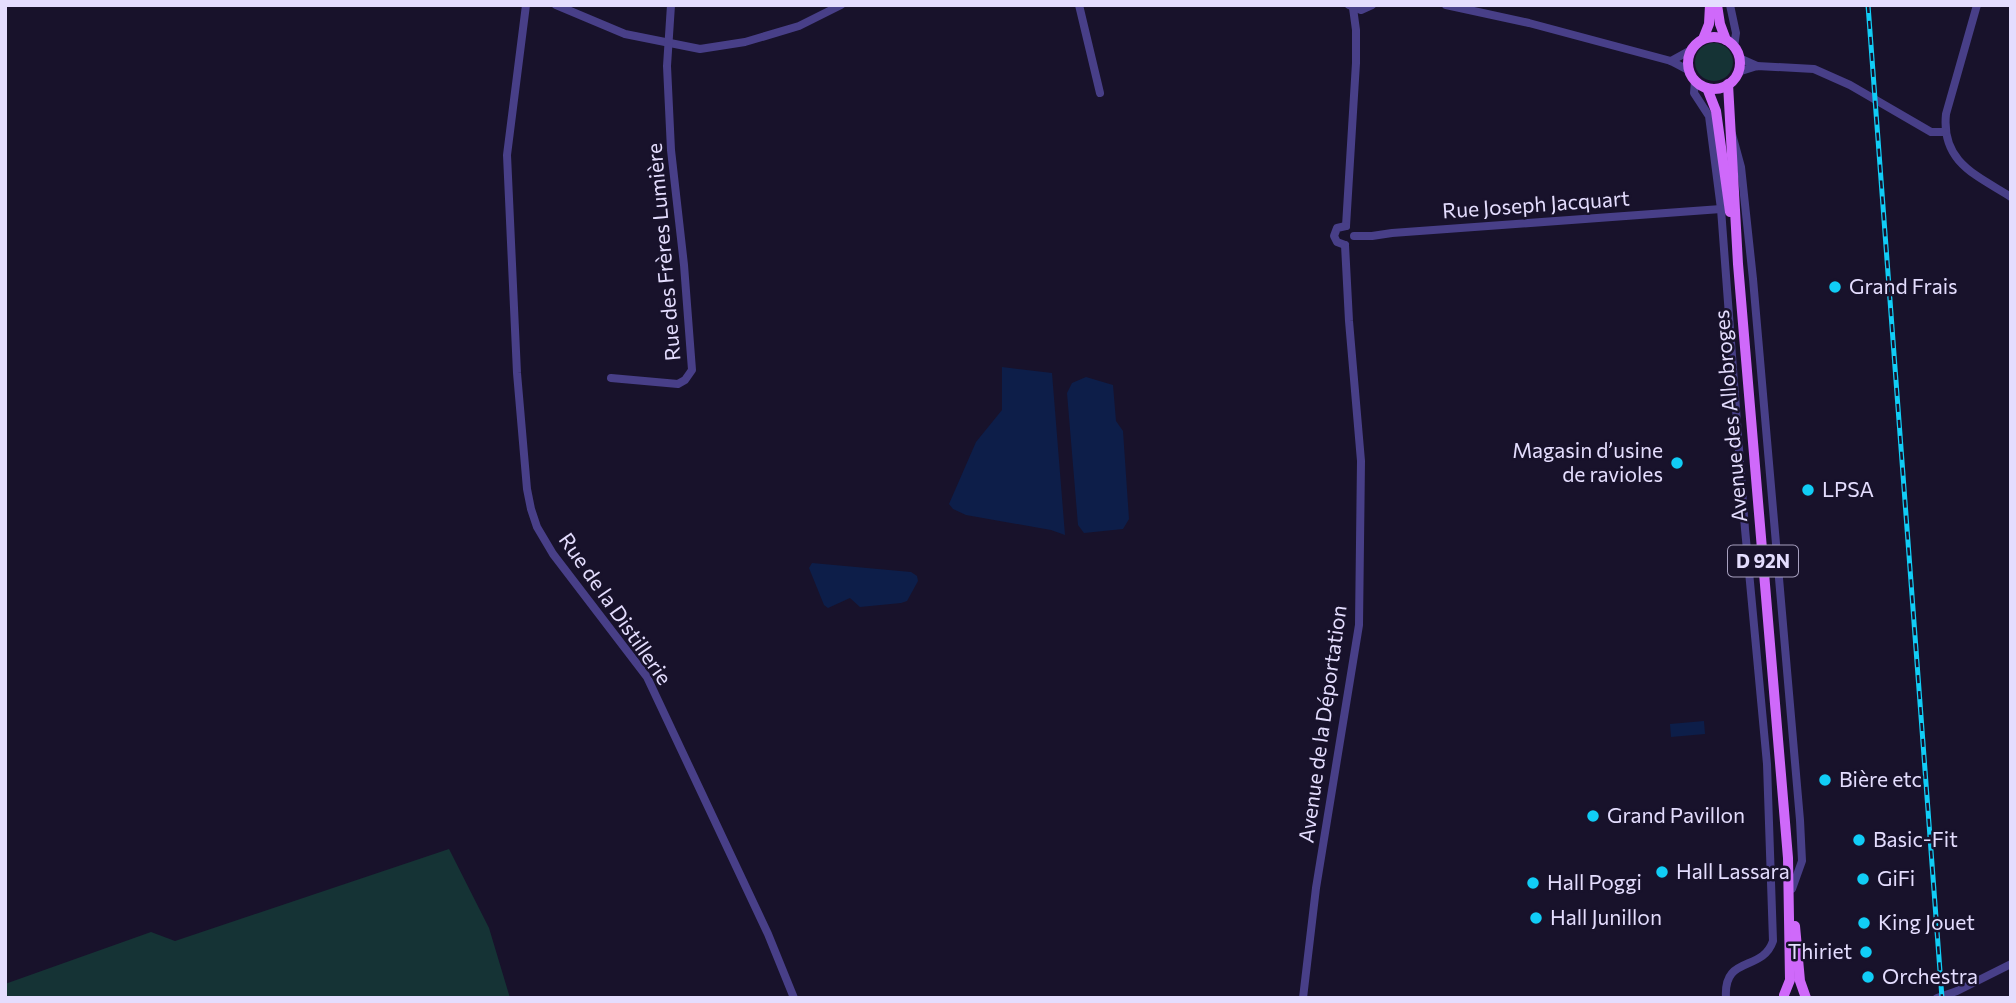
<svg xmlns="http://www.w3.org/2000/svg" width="2016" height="1003" viewBox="0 0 2016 1003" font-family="Commissioner,sans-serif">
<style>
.green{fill:#153335}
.water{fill:#0d1e49}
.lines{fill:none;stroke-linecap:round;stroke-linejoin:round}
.minor{stroke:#483f88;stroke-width:8}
.major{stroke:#cf69fa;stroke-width:10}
.rail-casing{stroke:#11cdf6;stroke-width:5}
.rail{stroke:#18122b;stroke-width:2.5;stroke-dasharray:8;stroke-linecap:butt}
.poi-dot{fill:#11cdf6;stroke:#18122b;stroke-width:2.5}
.labels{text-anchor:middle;stroke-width:5;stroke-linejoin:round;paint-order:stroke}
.shield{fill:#18122b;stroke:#a7a0bf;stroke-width:2}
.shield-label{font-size:19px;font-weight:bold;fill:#e4ddfe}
.street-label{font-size:21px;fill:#e4ddfe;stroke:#18122b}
.poi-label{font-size:21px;fill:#e4ddfe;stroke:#18122b;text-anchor:start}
</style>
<rect width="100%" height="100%" fill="#18122b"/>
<!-- green -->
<g class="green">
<circle cx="1714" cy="62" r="19"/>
<path d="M 449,849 L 489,928 L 510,998 L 5,998 L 5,984 L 151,932 L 175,941 Z"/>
</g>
<!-- water -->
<g class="water">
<path d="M 1002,367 L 1052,373 L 1065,535 L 1051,530 L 966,515 L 953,509 L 949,504 L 976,442 L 1002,410 Z"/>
<path d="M 1086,377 L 1113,385 L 1116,421 L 1123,431 L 1129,519 L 1123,529 L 1084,533 L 1078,525 L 1067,393 L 1072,383 Z"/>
<path d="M 812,563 L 911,572 L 917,576 L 918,581 L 907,601 L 901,603 L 860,607 L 850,598 L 828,608 L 824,605 L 809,568 Z"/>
<path d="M 1704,721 L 1705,734 L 1671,737 L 1670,724 Z"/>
</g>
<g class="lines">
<!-- minor -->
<g class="minor">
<path d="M 526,5 L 507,155 L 517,373 L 527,489 L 531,509 L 537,527 L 553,554 L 647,677 L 768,934 L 794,998"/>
<path d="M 556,5 L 625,34 L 700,49 L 745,42 L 799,26 L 841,5"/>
<path d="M 1079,5 L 1100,93"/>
<path d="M 1349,5 L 1361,10 L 1372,5"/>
<path d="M 1446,5 L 1529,23 L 1671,61 L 1688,70"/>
<path d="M 1730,5 L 1736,33 L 1734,47"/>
<path d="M 1977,5 L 1946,114 C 1941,162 1976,175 2011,197"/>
<path d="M 1739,58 L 1757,66"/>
<path d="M 1671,61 L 1691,50"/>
<path d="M 1738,72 L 1757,66 L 1814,69 L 1850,85 L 1931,132 L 1945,132"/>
<path d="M 1695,81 L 1694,93 L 1709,116 L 1721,209 L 1745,529 L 1767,764 L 1773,941 C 1762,973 1723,954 1726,998"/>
<path d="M 1732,134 L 1741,167 L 1753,279 L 1800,820 L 1802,861 L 1792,889"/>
<path d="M 1346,226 L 1356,63 L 1356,30 L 1353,8"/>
<path d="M 1354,236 L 1372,236 L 1392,233 L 1721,209"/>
<path d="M 1345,245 L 1337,242 L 1334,236 L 1337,228 L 1346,226"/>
<path d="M 611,378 L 678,384 L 685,380 L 692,370 L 684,265 L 671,150 L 667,66 L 671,5"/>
<path d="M 1303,998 L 1316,888 L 1359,625 L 1361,461 L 1349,321 L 1345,245"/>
<path d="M 1937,998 L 1957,991 L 2011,964"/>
</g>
<!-- major -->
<g class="major">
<path d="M 1717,5 L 1720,24 L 1726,40"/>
<circle cx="1714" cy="63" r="26"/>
<path d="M 1703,39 L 1709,24 L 1710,5"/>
<path d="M 1728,84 L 1738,264 L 1788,858 L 1790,980 L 1784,995"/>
<path d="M 1707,88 L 1716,111 L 1730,212"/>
<path d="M 1795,926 L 1800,981 L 1806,998"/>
</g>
<!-- rail casing -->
<g class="rail-casing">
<path id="rail" d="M 1868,5 L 1942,998"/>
</g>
<!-- rail -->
<use href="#rail" class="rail"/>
</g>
<!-- markers -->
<g class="poi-dot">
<circle cx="1835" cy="287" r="7"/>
<circle cx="1677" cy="463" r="7"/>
<circle cx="1808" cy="490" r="7"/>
<circle cx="1825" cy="780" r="7"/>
<circle cx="1593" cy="816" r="7"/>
<circle cx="1859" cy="840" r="7"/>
<circle cx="1662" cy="872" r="7"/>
<circle cx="1863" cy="879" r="7"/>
<circle cx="1533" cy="883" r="7"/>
<circle cx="1536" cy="918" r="7"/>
<circle cx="1864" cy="923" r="7"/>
<circle cx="1866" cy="952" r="7"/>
<circle cx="1868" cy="977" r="7"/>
</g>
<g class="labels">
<!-- shield labels -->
<rect class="shield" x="1728" y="545.5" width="70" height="31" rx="5"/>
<g class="shield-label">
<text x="1763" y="568">D 92N</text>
</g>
<!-- street labels -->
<g class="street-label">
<text transform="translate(1536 205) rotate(-4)" y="7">Rue Joseph Jacquart</text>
<text transform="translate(664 252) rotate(-95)" y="7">Rue des Frères Lumière</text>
<text transform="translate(1731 416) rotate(-95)" y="7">Avenue des Allobroges</text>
<text transform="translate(615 609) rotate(55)" y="7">Rue de la Distillerie</text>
<text transform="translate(1323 724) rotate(-82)" y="7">Avenue de la Déportation</text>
</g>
<!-- poi labels -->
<g class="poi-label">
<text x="1849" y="294">Grand Frais</text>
<text x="1663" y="458" text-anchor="end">Magasin d’usine<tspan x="1663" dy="24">de ravioles</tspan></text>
<text x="1822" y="497">LPSA</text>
<text x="1839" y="787">Bière etc</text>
<text x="1607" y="823">Grand Pavillon</text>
<text x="1873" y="847">Basic-Fit</text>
<text x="1676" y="879">Hall Lassara</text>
<text x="1877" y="886">GiFi</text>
<text x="1547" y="890">Hall Poggi</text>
<text x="1550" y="925">Hall Junillon</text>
<text x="1878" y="930">King Jouet</text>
<text x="1852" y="959" text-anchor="end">Thiriet</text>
<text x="1882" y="984">Orchestra</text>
</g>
</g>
<!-- border -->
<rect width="2016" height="1003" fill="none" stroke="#e4ddfe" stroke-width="14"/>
</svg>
